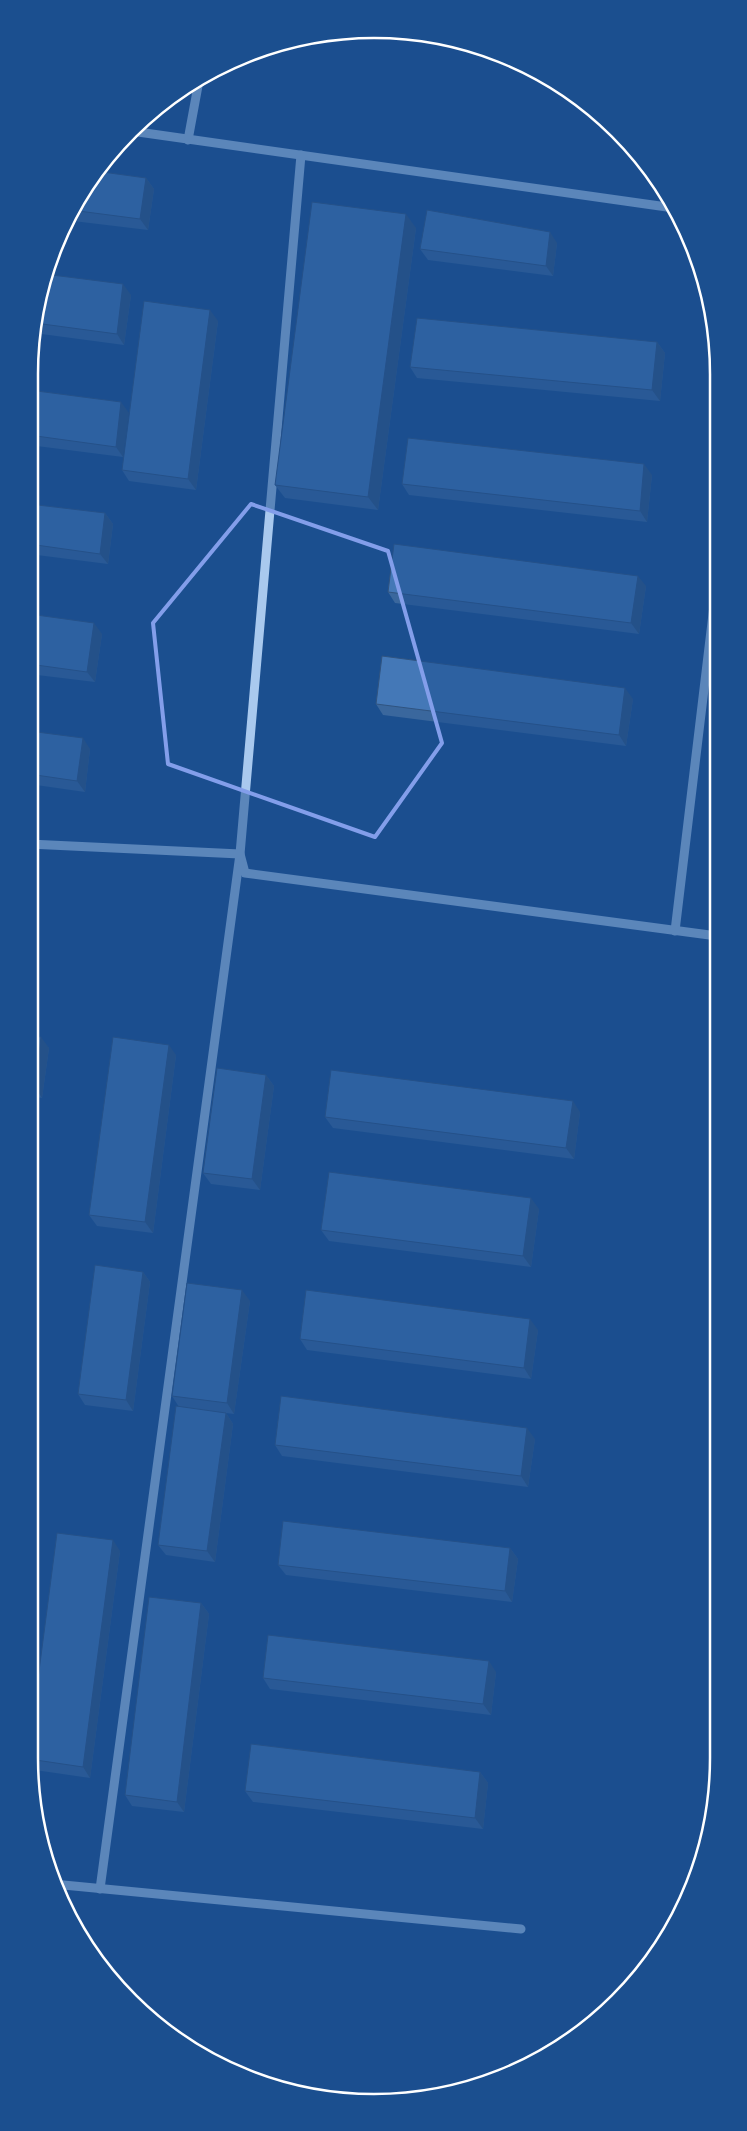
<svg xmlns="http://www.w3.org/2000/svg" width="747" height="2131" viewBox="0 0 747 2131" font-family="Inter,sans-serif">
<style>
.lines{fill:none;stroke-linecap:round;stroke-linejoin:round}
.minor{stroke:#a9c9ee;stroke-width:9}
.wall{fill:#3a679d}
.shaded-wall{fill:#305480}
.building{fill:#4478b7;stroke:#305480}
.marked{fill:none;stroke:#839eea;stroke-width:4;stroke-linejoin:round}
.rim{fill:none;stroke:#fff;stroke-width:2.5}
</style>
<rect width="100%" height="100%" fill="#1b4f8f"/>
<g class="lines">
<!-- minor -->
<g class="minor">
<path d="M 131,131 L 674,208"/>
<path d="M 188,140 L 200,75"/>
<path d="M 29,844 L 240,854 L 245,873 L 717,936"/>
<path d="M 675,931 L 716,589"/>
<path d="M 53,1884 L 521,1929"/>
<path d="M 100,1889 L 240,854 L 301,155"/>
</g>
</g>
<!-- wall -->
<g class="wall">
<path d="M 95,171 L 146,178 L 154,189 L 148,230 L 65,220 Z"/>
<path d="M 416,228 L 378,510 L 285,498 L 275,485 Z"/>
<path d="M 557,243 L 553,276 L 428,260 L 420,249 Z"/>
<path d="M 40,285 L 131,295 L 124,345 L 34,333 Z"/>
<path d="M 218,321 L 196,490 L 129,481 L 122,470 Z"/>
<path d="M 657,342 L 665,353 L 660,401 L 417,378 L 410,367 Z"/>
<path d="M 29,390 L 121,402 L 123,457 L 29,445 Z"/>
<path d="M 652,475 L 647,522 L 409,495 L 402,484 Z"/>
<path d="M 29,504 L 105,513 L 113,524 L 108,564 L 29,554 Z"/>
<path d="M 646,586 L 639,634 L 395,603 L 388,592 Z"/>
<path d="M 29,614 L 102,634 L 95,682 L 29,674 Z"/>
<path d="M 633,699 L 626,746 L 383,715 L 376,704 Z"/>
<path d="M 29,731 L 90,749 L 85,792 L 29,784 Z"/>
<path d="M 29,1036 L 49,1048 L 42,1098 L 29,1096 Z"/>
<path d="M 176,1055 L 153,1233 L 97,1226 L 89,1215 Z"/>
<path d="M 266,1075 L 274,1086 L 260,1190 L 211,1184 L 203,1173 Z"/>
<path d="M 580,1112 L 574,1159 L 333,1128 L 325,1117 Z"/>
<path d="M 539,1209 L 531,1267 L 329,1241 L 321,1230 Z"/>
<path d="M 143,1272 L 150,1282 L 133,1411 L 85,1405 L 78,1394 Z"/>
<path d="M 250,1301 L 234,1414 L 226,1413 L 233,1424 L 215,1562 L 166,1555 L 158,1545 L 179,1407 L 172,1396 Z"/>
<path d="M 538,1330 L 531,1379 L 307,1350 L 300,1339 Z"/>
<path d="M 535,1439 L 528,1487 L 282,1456 L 275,1445 Z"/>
<path d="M 510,1548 L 518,1559 L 512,1602 L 286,1575 L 278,1565 Z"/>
<path d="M 120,1551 L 90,1778 L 35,1770 L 29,1762 L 29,1758 Z"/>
<path d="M 201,1603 L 209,1614 L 184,1812 L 132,1806 L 125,1795 Z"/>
<path d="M 496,1672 L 491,1715 L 270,1689 L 263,1678 Z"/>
<path d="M 480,1772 L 488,1783 L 483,1829 L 253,1802 L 245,1791 Z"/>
</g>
<!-- shaded-wall -->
<g class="shaded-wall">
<path d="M 146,178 L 154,189 L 148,230 L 140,219 Z"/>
<path d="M 406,214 L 416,228 L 378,510 L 368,497 Z"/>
<path d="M 550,232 L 557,243 L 553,276 L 546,266 Z"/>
<path d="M 123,284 L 131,295 L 124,345 L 117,334 Z"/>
<path d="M 210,310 L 218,321 L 196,490 L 188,479 Z"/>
<path d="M 657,342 L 665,353 L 660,401 L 652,390 Z"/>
<path d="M 121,402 L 129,413 L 123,457 L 116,447 Z"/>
<path d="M 644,464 L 652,475 L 647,522 L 640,511 Z"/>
<path d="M 105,513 L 113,524 L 108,564 L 100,554 Z"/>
<path d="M 638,576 L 646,586 L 639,634 L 631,623 Z"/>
<path d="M 94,623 L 102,634 L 95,682 L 87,672 Z"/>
<path d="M 625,688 L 633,699 L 626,746 L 619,735 Z"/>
<path d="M 83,738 L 90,749 L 85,792 L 77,781 Z"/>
<path d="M 41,1037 L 49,1048 L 42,1098 L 35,1087 Z"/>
<path d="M 169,1045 L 176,1055 L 153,1233 L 145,1222 Z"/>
<path d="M 266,1075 L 274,1086 L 260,1190 L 252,1179 Z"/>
<path d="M 573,1101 L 580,1112 L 574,1159 L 566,1148 Z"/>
<path d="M 29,1154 L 35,1163 L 29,1208 Z"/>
<path d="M 531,1198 L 539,1209 L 531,1267 L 523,1256 Z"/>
<path d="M 143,1272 L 150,1282 L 133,1411 L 126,1400 Z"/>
<path d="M 242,1290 L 250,1301 L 234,1414 L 227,1403 Z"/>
<path d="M 530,1319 L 538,1330 L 531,1379 L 524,1368 Z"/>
<path d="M 226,1413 L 233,1424 L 215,1562 L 207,1551 Z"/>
<path d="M 527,1428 L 535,1439 L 528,1487 L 521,1476 Z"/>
<path d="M 113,1540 L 120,1551 L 90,1778 L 83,1767 Z"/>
<path d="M 510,1548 L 518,1559 L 512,1602 L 505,1591 Z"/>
<path d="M 201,1603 L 209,1614 L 184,1812 L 177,1802 Z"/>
<path d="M 489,1661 L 496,1672 L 491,1715 L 483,1704 Z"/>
<path d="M 480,1772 L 488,1783 L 483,1829 L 475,1818 Z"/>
</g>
<!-- building -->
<g class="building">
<path d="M 95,171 L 146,178 L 140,219 L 71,210 Z"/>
<path d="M 312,202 L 406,214 L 368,497 L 275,485 Z"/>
<path d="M 427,210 L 550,232 L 546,266 L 420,249 Z"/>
<path d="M 44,274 L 123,284 L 117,334 L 35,323 L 40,285 Z"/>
<path d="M 144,301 L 210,310 L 188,479 L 122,470 Z"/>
<path d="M 417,318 L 657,342 L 652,390 L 410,367 Z"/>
<path d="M 29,390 L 121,402 L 116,447 L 29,435 Z"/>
<path d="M 408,438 L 644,464 L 640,511 L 402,484 Z"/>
<path d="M 29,504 L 105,513 L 100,554 L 29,544 Z"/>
<path d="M 394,544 L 638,576 L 631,623 L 388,592 Z"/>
<path d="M 29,614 L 94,623 L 87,672 L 29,664 Z"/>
<path d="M 382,656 L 625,688 L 619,735 L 376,704 Z"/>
<path d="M 29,731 L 83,738 L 77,781 L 29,774 Z"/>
<path d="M 29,1036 L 41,1037 L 35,1087 L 29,1086 Z"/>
<path d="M 113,1037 L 169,1045 L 145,1222 L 89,1215 Z"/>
<path d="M 217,1068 L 266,1075 L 252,1179 L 203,1173 Z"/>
<path d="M 331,1070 L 573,1101 L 566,1148 L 325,1117 Z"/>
<path d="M 329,1172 L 531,1198 L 523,1256 L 321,1230 Z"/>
<path d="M 95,1265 L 143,1272 L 126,1400 L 78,1394 Z"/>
<path d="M 187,1283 L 242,1290 L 227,1403 L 172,1396 Z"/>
<path d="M 306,1290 L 530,1319 L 524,1368 L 300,1339 Z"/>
<path d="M 281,1396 L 527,1428 L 521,1476 L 275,1445 Z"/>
<path d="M 176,1406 L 226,1413 L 207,1551 L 158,1545 Z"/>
<path d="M 283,1521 L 510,1548 L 505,1591 L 278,1565 Z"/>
<path d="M 57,1533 L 113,1540 L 83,1767 L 29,1759 L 29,1748 Z"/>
<path d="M 149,1597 L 201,1603 L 177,1802 L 125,1795 Z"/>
<path d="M 268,1635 L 489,1661 L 483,1704 L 263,1678 Z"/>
<path d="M 251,1744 L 480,1772 L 475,1818 L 245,1791 Z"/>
</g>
<!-- marked area -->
<path d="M0 0H747V2131H0ZM 251,504 L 388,551 L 442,743 L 375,837 L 168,764 L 153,623 Z" fill="#1b4f8f" fill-opacity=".55" fill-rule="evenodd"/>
<path class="marked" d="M 251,504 L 388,551 L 442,743 L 375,837 L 168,764 L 153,623 Z"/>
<!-- crop -->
<path d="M0 0H747V2131H0ZM374 38H374A336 336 0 0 1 710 374V1758A336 336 0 0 1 374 2094H374A336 336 0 0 1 38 1758V374A336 336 0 0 1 374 38Z" fill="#1b4f8f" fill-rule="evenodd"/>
<path class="rim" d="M374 38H374A336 336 0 0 1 710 374V1758A336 336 0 0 1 374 2094H374A336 336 0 0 1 38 1758V374A336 336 0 0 1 374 38Z"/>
</svg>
